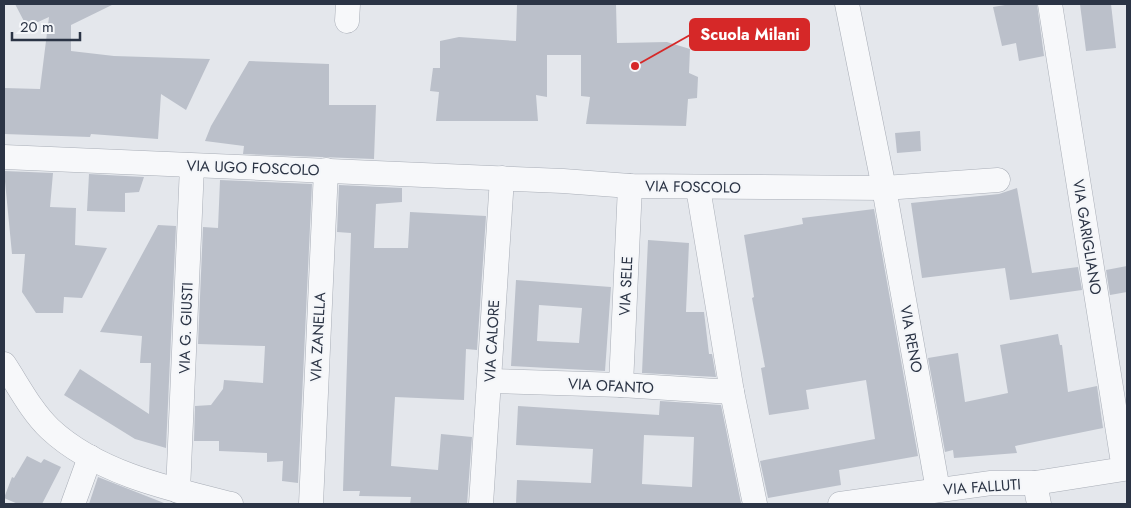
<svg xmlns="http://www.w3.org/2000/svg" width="1131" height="508" viewBox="0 0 1131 508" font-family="Jost,sans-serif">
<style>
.building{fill:#bbc0ca;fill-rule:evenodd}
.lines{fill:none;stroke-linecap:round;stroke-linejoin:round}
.minor-casing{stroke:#a9aeb7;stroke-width:25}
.minor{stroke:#f7f8fa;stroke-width:24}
.labels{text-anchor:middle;stroke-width:4;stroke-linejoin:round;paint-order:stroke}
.street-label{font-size:15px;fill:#2b3445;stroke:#f4f6f9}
.leader{fill:none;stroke:#d62828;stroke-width:2}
.callout-dot{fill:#d62828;stroke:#f4f6f9;stroke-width:2}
.callout{fill:#d62828;stroke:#d62828;stroke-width:2}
.callout-label{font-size:16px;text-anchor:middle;font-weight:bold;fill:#fff}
</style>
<rect width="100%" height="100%" fill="#e4e7ec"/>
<!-- building -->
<g class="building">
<path d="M 15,4 L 114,4 L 71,25 L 71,51 L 114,56 L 210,59 L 186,110 L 161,94 L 158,139 L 91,134 L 90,137 L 4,134 L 4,88 L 40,89 L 49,17 L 27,27 Z"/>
<path d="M 517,4 L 616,4 L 617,43 L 667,42 L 690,49 L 689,73 L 698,77 L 697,98 L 688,99 L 686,126 L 586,124 L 590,97 L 581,96 L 581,55 L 547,55 L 547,97 L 536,95 L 538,121 L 436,121 L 439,92 L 430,91 L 433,68 L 440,68 L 440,41 L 459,37 L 516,41 Z"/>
<path d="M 1011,4 L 1037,4 L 1044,56 L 1019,61 L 1016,43 L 1002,46 L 993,7 Z"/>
<path d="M 1080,4 L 1111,4 L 1116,48 L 1086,51 Z"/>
<path d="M 249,61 L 329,64 L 329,105 L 376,105 L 374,159 L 243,154 L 244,146 L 205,141 L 211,126 Z"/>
<path d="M 920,131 L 921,151 L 897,153 L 895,133 Z"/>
<path d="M 4,171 L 53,173 L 50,207 L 76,208 L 75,245 L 107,248 L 82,298 L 64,297 L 63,313 L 36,313 L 22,292 L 25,254 L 12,254 Z"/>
<path d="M 89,174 L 144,177 L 139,192 L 125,193 L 125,212 L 87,211 Z"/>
<path d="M 220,180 L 312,184 L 298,483 L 282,481 L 283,461 L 267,462 L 267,453 L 219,451 L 219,441 L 194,441 L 195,406 L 211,405 L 223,389 L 224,380 L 263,383 L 265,346 L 198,344 L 203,227 L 218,228 Z"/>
<path d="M 339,185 L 402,188 L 402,202 L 376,204 L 374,248 L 408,248 L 410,212 L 486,216 L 477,350 L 466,349 L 464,400 L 395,397 L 391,466 L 438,470 L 441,434 L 472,437 L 467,504 L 410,504 L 411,497 L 359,496 L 360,491 L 343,491 L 351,233 L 337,232 Z"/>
<path d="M 1017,188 L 1032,273 L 1078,267 L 1082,290 L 1010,300 L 1005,268 L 922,278 L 911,203 L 999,194 Z"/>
<path d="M 874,209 L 918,456 L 839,470 L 841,485 L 768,498 L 760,461 L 875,439 L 866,380 L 806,390 L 809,409 L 769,415 L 761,368 L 765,367 L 752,298 L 754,297 L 744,235 L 803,224 L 802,218 Z"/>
<path d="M 158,225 L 176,226 L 166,448 L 135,439 L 64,395 L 80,369 L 149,414 L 151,363 L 140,363 L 142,336 L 100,332 Z"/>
<path d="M 648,240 L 689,243 L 686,312 L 704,312 L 709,354 L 712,354 L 716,377 L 642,373 Z"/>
<path d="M 1127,266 L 1127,292 L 1110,295 L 1106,270 Z"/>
<path d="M 516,280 L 611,287 L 605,371 L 511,366 ZM 539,305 L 582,308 L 579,343 L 537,341 Z"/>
<path d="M 1058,334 L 1060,345 L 1062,345 L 1068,392 L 1097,386 L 1103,428 L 1015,446 L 1017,453 L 954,458 L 953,450 L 945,452 L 928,358 L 958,353 L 965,402 L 1008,393 L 1000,345 Z"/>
<path d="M 660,401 L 721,405 L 741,503 L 516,504 L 517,480 L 591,483 L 593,449 L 516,445 L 518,406 L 659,415 ZM 644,435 L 694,437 L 692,487 L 642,484 Z"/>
<path d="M 27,456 L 41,463 L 44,459 L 61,467 L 42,504 L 18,504 L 4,498 L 12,477 L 14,478 Z"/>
<path d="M 98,477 L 164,503 L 164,504 L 89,504 Z"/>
</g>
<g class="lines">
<!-- minor casing -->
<g class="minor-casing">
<g id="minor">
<path d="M 847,4 L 884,188 L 938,490"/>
<path d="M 347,21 L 348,4"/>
<path d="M 4,157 L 563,181 L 630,186 L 884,188 L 998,180"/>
<path d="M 698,188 L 732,392 L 755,504"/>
<path d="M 4,364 C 18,385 31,411 50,429 C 97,473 170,489 231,504"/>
<path d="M 490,381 L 621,385 L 732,392"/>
<path d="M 621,385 L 630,186"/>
<path d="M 1035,483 L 1039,504"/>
<path d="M 178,491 L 192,166"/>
<path d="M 73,504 L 90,457"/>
<path d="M 311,504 L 326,170"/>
<path d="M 481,504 L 502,178"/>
<path d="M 840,504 L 991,483 L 1035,483 L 1124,469 L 1050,4"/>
</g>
</g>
<!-- minor -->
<use href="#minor" class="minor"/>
</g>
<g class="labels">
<!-- street labels -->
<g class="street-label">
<text transform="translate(253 168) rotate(2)" y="5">VIA UGO FOSCOLO</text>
<text transform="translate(693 187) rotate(1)" y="5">VIA FOSCOLO</text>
<text transform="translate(1087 237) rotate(81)" y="5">VIA GARIGLIANO</text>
<text transform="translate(626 286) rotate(-87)" y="5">VIA SELE</text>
<text transform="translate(186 328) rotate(-88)" y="5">VIA G. GIUSTI</text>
<text transform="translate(318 337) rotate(-87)" y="5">VIA ZANELLA</text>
<text transform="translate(911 339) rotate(80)" y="5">VIA RENO</text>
<text transform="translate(492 341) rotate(-87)" y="5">VIA CALORE</text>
<text transform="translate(611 386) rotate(3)" y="5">VIA OFANTO</text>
<text transform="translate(982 487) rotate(-4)" y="5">VIA FALLUTI</text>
</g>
</g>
<!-- callouts -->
<path class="leader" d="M635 66L690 35"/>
<circle class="callout-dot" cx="635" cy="66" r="5"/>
<rect class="callout" x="690" y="19" width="119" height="31" rx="5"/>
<g class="callout-label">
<text x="750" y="40">Scuola Milani</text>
</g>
<!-- border -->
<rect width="1131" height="508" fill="none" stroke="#2b3445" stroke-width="10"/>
<!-- scale -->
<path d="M12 32v8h68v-8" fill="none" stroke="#2b3445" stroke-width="2.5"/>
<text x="20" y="32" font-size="15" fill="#2b3445" stroke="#f4f6f9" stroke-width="4" paint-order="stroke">20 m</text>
</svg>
